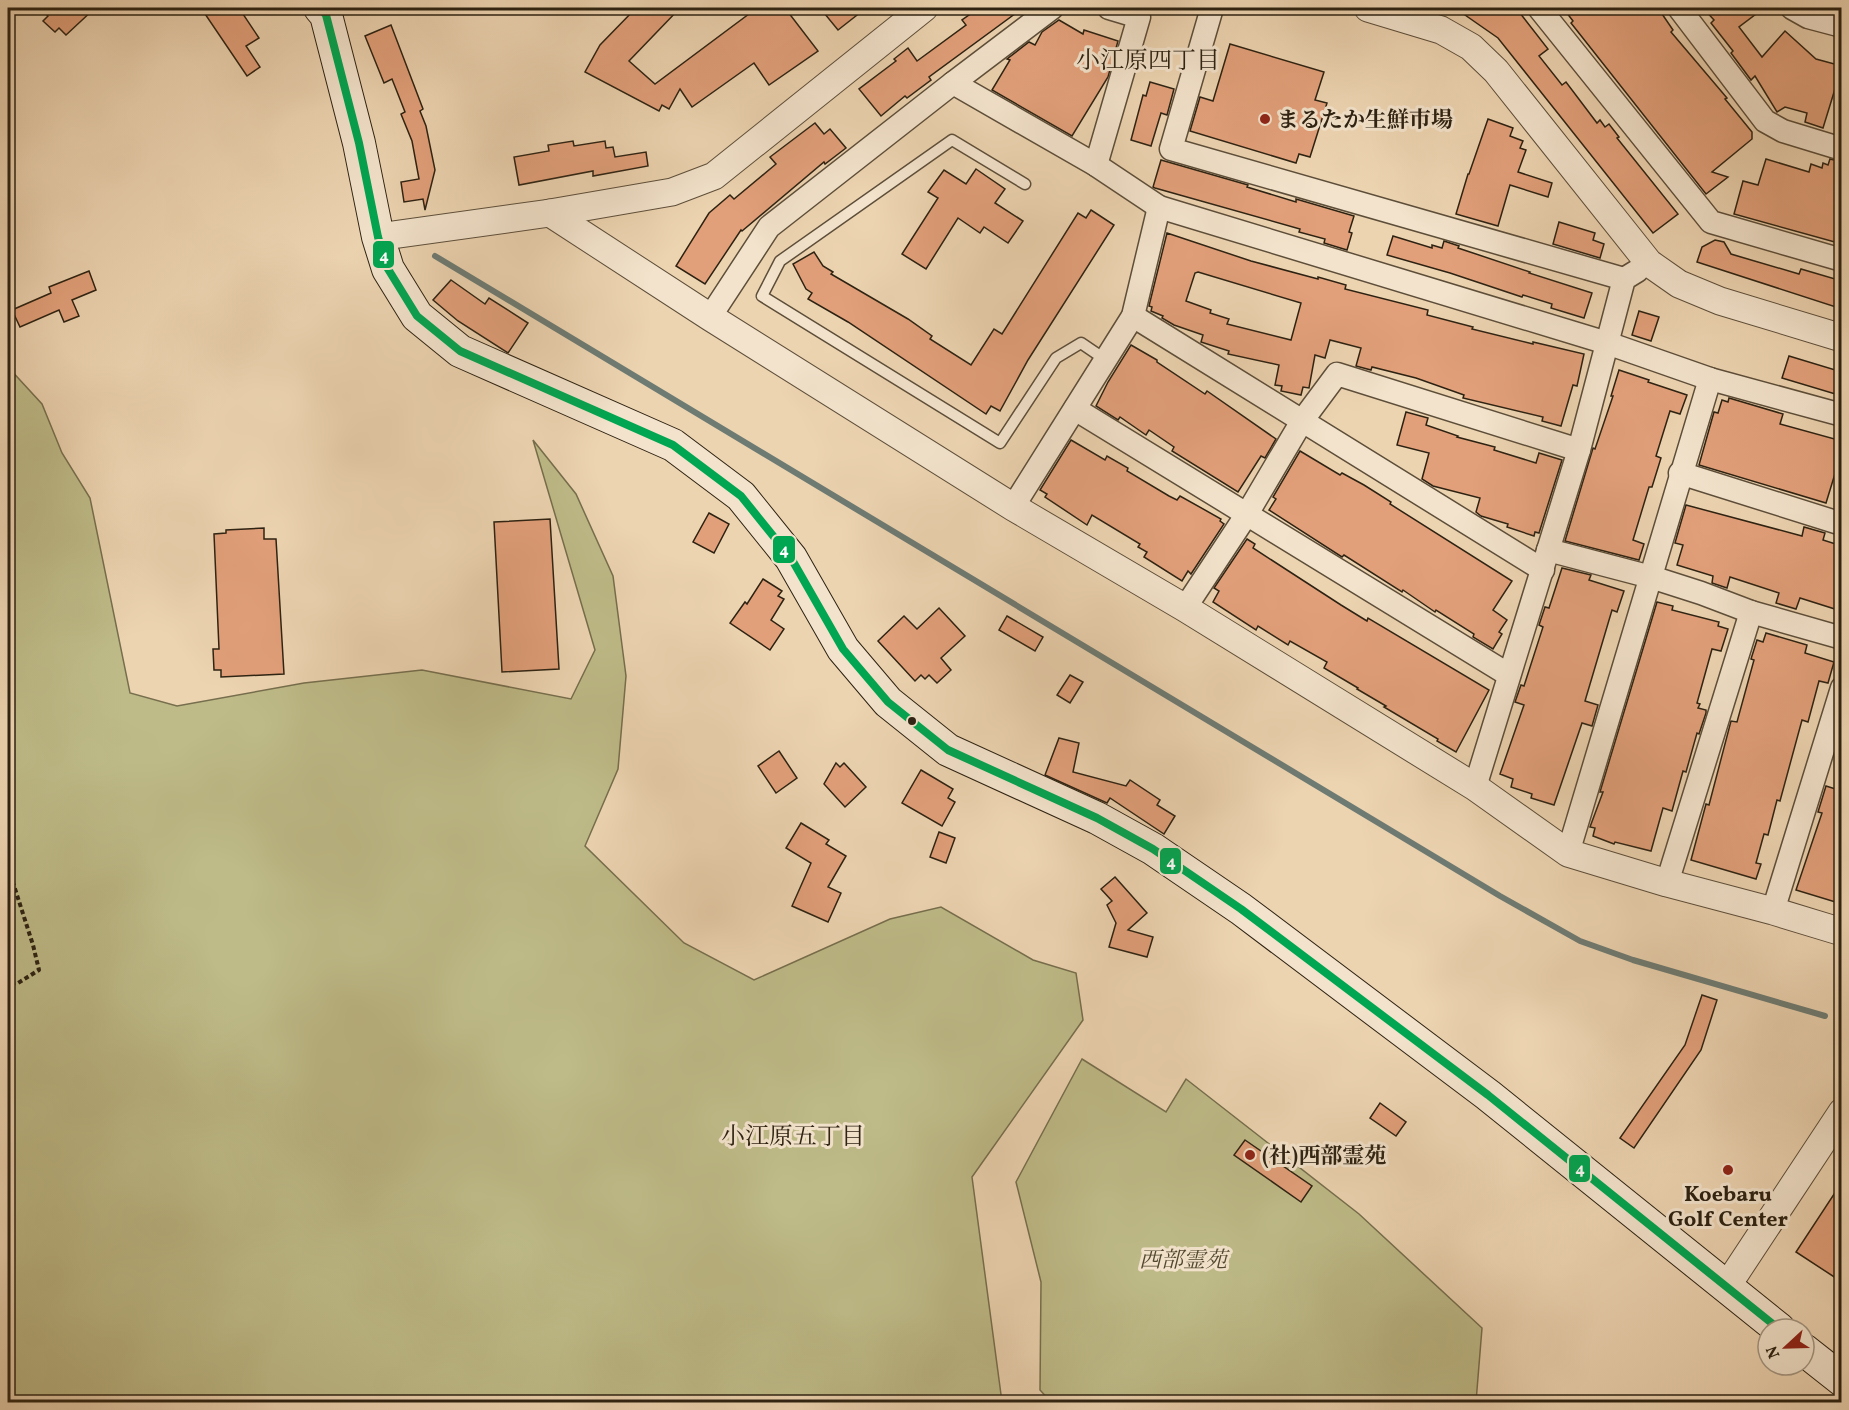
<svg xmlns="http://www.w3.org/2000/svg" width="1849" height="1410" viewBox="0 0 1849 1410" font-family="Vollkorn,'Noto Serif JP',serif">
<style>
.green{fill:#bebb88;stroke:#766e4d;stroke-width:1.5}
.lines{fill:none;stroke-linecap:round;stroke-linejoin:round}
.stream{stroke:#6e7b73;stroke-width:6}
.building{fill:#e2a07a;stroke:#2d2212;stroke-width:1.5;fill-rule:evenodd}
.service-casing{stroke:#5d4e3a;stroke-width:13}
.minor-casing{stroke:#5d4e3a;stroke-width:25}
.tertiary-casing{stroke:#5d4e3a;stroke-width:29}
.secondary-casing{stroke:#2d2212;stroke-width:34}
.path{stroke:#2d2212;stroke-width:4;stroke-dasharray:4.5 3;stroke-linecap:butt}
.service{stroke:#f3e3cc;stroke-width:10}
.minor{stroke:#f3e3cc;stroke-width:22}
.tertiary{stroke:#f3e3cc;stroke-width:27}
.secondary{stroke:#f3e3cc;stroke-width:32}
.bus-1-casing{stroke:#f3e3cc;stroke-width:12}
.bus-1{stroke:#00a651;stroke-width:8}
.poi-dot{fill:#8f2418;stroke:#f3e3cc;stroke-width:2}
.bus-dot{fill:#2d2212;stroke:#f3e3cc;stroke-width:2}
.labels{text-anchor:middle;stroke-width:6;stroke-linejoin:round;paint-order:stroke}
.poi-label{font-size:22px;font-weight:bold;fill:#2d2212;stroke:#f3e3cc;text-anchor:start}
.park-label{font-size:22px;font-style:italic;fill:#514830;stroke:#f3e3cc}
.neighbourhood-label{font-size:24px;fill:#2d2212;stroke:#f3e3cc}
.line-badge{stroke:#f3e3cc;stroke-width:2}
.badge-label{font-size:16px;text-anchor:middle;font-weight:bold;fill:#fff}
</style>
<rect width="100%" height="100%" fill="#edd4b1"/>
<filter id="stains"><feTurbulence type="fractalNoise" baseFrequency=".00333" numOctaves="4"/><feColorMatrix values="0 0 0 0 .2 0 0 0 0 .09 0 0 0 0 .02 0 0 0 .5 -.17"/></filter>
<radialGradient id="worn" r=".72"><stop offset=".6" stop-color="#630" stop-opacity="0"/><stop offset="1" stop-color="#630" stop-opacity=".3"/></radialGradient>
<!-- green -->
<g class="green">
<path d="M 8,367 L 42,404 L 62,453 L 90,498 L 130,693 L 177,706 L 304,683 L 422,670 L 571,699 L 595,650 L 533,440 L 576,494 L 613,576 L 626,676 L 618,769 L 585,846 L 684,943 L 754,980 L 890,919 L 941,907 L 1033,960 L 1076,973 L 1083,1020 L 972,1177 L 1002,1402 L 8,1402 Z"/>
<path d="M 1082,1059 L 1166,1112 L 1186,1079 L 1359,1214 L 1482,1328 L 1476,1402 L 1051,1402 L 1040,1390 L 1041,1282 L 1016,1182 Z"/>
</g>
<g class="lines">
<!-- stream -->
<path class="stream" d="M 435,256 L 1500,896 L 1580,941 L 1633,960 L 1825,1016"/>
</g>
<!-- building -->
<g class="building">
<path d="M 40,8 L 95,8 L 66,35 L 59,28 L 55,32 L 43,21 L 48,16 Z"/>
<path d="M 201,8 L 239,8 L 259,38 L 246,46 L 260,67 L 247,76 Z"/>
<path d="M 636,8 L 680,8 L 629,61 L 655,84 L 757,8 L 785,8 L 818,51 L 769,85 L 754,63 L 692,107 L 680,89 L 669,109 L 662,105 L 659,111 L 585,72 L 600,45 Z"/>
<path d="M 820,8 L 866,8 L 838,30 Z"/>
<path d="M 979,8 L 1023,8 L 929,77 L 931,80 L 907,98 L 905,96 L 881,116 L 859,89 L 896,61 L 894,59 L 908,48 L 917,61 L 966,25 L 962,20 Z"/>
<path d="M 1455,8 L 1516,8 L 1548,49 L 1539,56 L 1562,85 L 1566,82 L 1597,123 L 1600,120 L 1605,127 L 1609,124 L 1619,137 L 1617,138 L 1678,214 L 1653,233 L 1498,38 Z"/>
<path d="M 1563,8 L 1658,8 L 1673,30 L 1671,32 L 1727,98 L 1725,99 L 1752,132 L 1752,139 L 1712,172 L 1728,177 L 1706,194 L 1571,23 L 1573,21 Z"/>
<path d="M 1703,8 L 1764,8 L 1739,27 L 1762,57 L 1785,31 L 1816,59 L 1842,66 L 1842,91 L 1835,89 L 1823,128 L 1805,122 L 1807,113 L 1785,107 L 1777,112 L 1755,76 L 1751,80 L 1731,53 L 1733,51 L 1711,23 L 1714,20 Z"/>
<path d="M 1059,20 L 1083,34 L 1084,30 L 1118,41 L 1108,77 L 1072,136 L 992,90 L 1010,60 L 1007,59 L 1029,42 L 1035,45 L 1042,32 Z"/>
<path d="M 391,25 L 423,109 L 420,111 L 426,126 L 435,170 L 425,210 L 423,199 L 404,202 L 401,182 L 419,179 L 412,141 L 401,114 L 405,112 L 392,79 L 384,83 L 365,36 Z"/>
<path d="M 1230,44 L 1324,72 L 1315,100 L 1327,103 L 1310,157 L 1299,154 L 1296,163 L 1190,131 L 1200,97 L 1213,101 Z"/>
<path d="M 1150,82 L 1174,89 L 1167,115 L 1161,113 L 1151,146 L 1131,140 L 1143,95 L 1146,96 Z"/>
<path d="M 1488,119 L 1513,128 L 1510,136 L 1523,141 L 1520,148 L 1526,150 L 1518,172 L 1552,183 L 1548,197 L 1510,185 L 1498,226 L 1456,214 L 1468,174 L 1469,174 Z"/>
<path d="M 815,123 L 824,134 L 830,129 L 846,148 L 825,164 L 824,162 L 742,231 L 741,230 L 705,284 L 676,266 L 709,213 L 730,195 L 734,199 L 776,164 L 770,157 Z"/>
<path d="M 573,141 L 574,146 L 605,141 L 606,148 L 613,147 L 615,157 L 646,152 L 648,166 L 593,176 L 593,171 L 519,185 L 514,157 L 549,151 L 548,145 Z"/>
<path d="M 1766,159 L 1809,172 L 1811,164 L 1822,168 L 1823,163 L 1828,165 L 1830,159 L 1842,162 L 1842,244 L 1734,214 L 1743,181 L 1758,185 Z"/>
<path d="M 1161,160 L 1248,185 L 1247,187 L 1296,202 L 1296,199 L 1354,216 L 1349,232 L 1352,233 L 1347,250 L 1324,243 L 1325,239 L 1299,232 L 1300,229 L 1155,188 L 1153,187 Z"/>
<path d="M 976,169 L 1005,189 L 995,203 L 1023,221 L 1008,243 L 984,227 L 980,233 L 958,218 L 926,269 L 902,254 L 938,198 L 928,192 L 944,170 L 966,184 Z"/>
<path d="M 1091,210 L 1114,225 L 1028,360 L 1000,411 L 991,406 L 986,414 L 848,322 L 808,299 L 812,293 L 806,289 L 793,264 L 814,252 L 823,266 L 833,272 L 831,274 L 908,319 L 932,336 L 930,339 L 971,365 L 994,329 L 1002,334 L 1078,213 L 1086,218 Z"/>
<path d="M 1559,222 L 1595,233 L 1593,240 L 1604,244 L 1600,258 L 1553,244 Z"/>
<path d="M 1167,233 L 1251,261 L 1318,279 L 1318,277 L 1346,285 L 1345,289 L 1428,310 L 1427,315 L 1473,327 L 1472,329 L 1533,344 L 1533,342 L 1584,354 L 1577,386 L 1573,385 L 1561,426 L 1542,421 L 1543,417 L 1463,398 L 1464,395 L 1416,378 L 1372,367 L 1371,370 L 1356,366 L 1361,348 L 1330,340 L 1325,358 L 1315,355 L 1309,388 L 1303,387 L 1301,395 L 1281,391 L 1282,386 L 1275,385 L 1279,365 L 1228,354 L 1229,351 L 1201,342 L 1203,335 L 1174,325 L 1162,318 L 1163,316 L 1151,311 L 1152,307 L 1149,306 ZM 1198,272 L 1301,303 L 1291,340 L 1227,324 L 1229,319 L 1210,313 L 1211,310 L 1186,301 L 1195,273 Z"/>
<path d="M 1393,236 L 1432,248 L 1432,245 L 1442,248 L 1444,241 L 1459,246 L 1458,248 L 1530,272 L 1529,273 L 1592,293 L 1584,318 L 1551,308 L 1552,304 L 1523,295 L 1522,297 L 1450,273 L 1387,255 Z"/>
<path d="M 1715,240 L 1724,242 L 1731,254 L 1799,274 L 1801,269 L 1842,281 L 1842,309 L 1697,262 L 1702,247 Z"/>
<path d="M 89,271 L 96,290 L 72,300 L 79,316 L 64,322 L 59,310 L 20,327 L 12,310 L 51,293 L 49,287 Z"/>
<path d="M 451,280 L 485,304 L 489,298 L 528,323 L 508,353 L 458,321 L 433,300 Z"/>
<path d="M 1639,311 L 1659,317 L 1651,341 L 1632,335 Z"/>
<path d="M 1131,345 L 1157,360 L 1157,362 L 1205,394 L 1207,391 L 1276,439 L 1265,458 L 1261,456 L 1238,492 L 1172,451 L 1174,447 L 1149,430 L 1146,435 L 1120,417 L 1118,420 L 1096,406 L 1108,382 Z"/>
<path d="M 1789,356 L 1842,372 L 1842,396 L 1782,378 Z"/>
<path d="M 1619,370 L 1649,380 L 1648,382 L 1687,395 L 1680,414 L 1670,411 L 1656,456 L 1661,458 L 1652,487 L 1649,487 L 1633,540 L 1644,544 L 1639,560 L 1565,541 L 1593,448 L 1595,449 L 1613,396 L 1611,396 Z"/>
<path d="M 1729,398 L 1783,414 L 1780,424 L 1842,441 L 1842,465 L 1838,464 L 1826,503 L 1699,465 L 1714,412 L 1718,413 L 1722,400 L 1728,402 Z"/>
<path d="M 1406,412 L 1428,418 L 1426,425 L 1458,436 L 1457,437 L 1495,447 L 1494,450 L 1536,463 L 1539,453 L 1562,460 L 1539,533 L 1535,532 L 1534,536 L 1507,527 L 1508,524 L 1481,516 L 1476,512 L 1480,498 L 1433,486 L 1422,479 L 1429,453 L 1397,445 Z"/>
<path d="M 1071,440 L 1105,460 L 1107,456 L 1128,468 L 1127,471 L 1169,496 L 1177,500 L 1180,496 L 1221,519 L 1220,521 L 1224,524 L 1191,574 L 1188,571 L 1182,581 L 1144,557 L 1147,552 L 1138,547 L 1140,544 L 1092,515 L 1087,525 L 1045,497 L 1047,494 L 1040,490 Z"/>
<path d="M 1300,451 L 1340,475 L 1342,473 L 1364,485 L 1391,502 L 1390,504 L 1512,581 L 1493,610 L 1507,620 L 1499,632 L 1502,634 L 1493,649 L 1473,637 L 1474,634 L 1436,610 L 1435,612 L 1403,590 L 1402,592 L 1344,555 L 1342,557 L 1269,510 L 1276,499 L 1273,497 Z"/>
<path d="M 1686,505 L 1802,536 L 1804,527 L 1825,533 L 1823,540 L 1842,546 L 1842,599 L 1838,610 L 1800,598 L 1796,609 L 1776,603 L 1779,593 L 1730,577 L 1727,588 L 1712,583 L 1713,576 L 1677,565 L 1683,545 L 1675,543 Z"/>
<path d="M 709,513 L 729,524 L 714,553 L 693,542 Z"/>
<path d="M 550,519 L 559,669 L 502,672 L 494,522 Z"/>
<path d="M 264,528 L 264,539 L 276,539 L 284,674 L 221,677 L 221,670 L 214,670 L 213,649 L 219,649 L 214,534 L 226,533 L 226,530 Z"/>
<path d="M 1247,539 L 1255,544 L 1253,548 L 1341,605 L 1367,621 L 1368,618 L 1489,690 L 1456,752 L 1437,741 L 1438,739 L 1384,707 L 1386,706 L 1357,689 L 1358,688 L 1324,668 L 1327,662 L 1290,641 L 1288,645 L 1258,626 L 1256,630 L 1213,602 L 1219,591 L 1214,588 Z"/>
<path d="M 1562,568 L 1591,575 L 1589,580 L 1624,591 L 1617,612 L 1612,610 L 1585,701 L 1598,705 L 1592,726 L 1582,723 L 1554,805 L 1531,798 L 1532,794 L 1511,787 L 1513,779 L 1500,774 L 1524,705 L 1515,702 L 1521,685 L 1524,686 L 1543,627 L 1539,625 L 1545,607 L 1549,608 Z"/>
<path d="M 763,579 L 782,591 L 778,596 L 784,599 L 771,620 L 784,629 L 770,650 L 730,623 L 745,602 L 747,604 Z"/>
<path d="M 1657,602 L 1673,606 L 1672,610 L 1719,622 L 1718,626 L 1728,629 L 1721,651 L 1712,649 L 1697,703 L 1700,704 L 1698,708 L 1706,710 L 1706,713 L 1699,734 L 1697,733 L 1686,772 L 1683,771 L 1672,811 L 1663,808 L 1651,851 L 1615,842 L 1614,844 L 1593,836 L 1595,828 L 1590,827 L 1603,792 L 1600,792 Z"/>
<path d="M 939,608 L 965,636 L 941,658 L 951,670 L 937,683 L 929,675 L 925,679 L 921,675 L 915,681 L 878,641 L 904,616 L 917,629 Z"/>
<path d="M 1007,616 L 1043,637 L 1035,651 L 999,630 Z"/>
<path d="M 1766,633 L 1807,645 L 1805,653 L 1834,662 L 1828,683 L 1819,681 L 1808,722 L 1802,720 L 1780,801 L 1777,800 L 1768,835 L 1764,834 L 1756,863 L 1761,864 L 1756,879 L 1691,860 L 1706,804 L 1709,805 L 1731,721 L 1737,722 L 1754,660 L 1751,659 L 1757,640 L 1763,642 Z"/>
<path d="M 1070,675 L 1083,682 L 1070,703 L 1057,695 Z"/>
<path d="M 1059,738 L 1079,743 L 1073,772 L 1126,786 L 1130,780 L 1160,800 L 1157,805 L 1175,816 L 1164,834 L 1110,798 L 1107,803 L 1045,775 Z"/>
<path d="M 779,751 L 797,778 L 776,793 L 758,766 Z"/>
<path d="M 836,763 L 840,767 L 844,763 L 866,787 L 845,807 L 824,784 Z"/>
<path d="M 921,770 L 953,789 L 948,798 L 955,802 L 942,826 L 902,803 Z"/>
<path d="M 1826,786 L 1842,791 L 1842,904 L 1796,890 L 1822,813 L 1818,812 Z"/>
<path d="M 801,823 L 829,840 L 826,844 L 846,856 L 828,887 L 841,893 L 828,922 L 792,906 L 811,863 L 786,848 Z"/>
<path d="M 939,832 L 955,838 L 946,863 L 930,857 Z"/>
<path d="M 1115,877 L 1147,913 L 1128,930 L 1153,937 L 1147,957 L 1109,947 L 1116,923 L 1107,905 L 1112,901 L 1101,889 Z"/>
<path d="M 1702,995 L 1717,1000 L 1701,1050 L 1634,1148 L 1620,1138 L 1685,1045 Z"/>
<path d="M 1380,1103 L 1406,1122 L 1396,1136 L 1370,1118 Z"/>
<path d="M 1245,1140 L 1312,1186 L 1301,1202 L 1234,1155 Z"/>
<path d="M 1842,1182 L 1842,1282 L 1796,1252 Z"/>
</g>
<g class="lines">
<!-- service casing -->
<g class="service-casing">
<path id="service" d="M 1025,184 L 952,140 L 780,261 L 762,296 L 1000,443 L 1056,358 L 1081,343 L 1106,360"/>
</g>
<!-- minor casing -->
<g class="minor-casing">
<g id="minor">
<path d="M 1212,8 L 1171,149 L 1624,279"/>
<path d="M 1539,8 L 1711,222 L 1842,260"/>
<path d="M 1679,8 L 1765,121 L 1783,131 L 1842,149"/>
<path d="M 1792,8 L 1808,17 L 1842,26"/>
<path d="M 953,83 L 1052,8"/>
<path d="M 1096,165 L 1139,17 L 1109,8"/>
<path d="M 1133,316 L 1543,570"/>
<path d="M 710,317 L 769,227 L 953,83 L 1096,165 L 1159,207 L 1607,343 L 1710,379 L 1842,415"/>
<path d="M 1075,409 L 1509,675"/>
<path d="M 1680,473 L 1842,524"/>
<path d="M 1013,507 L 1133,316 L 1159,207"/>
<path d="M 1548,550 L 1651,577 L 1701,593 L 1751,612 L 1842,638"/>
<path d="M 1185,608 L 1247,514 L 1302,421 L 1337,374 L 1579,450"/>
<path d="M 1475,787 L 1579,450 L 1624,279 L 1637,271"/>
<path d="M 1568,853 L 1710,379"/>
<path d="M 1667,883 L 1751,612"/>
<path d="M 1773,911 L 1842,688"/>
</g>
</g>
<!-- tertiary casing -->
<g class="tertiary-casing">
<g id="tertiary">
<path d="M 1368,8 L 1441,30 L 1471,47 L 1496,71 L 1649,263 L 1679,284 L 1720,301 L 1842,338"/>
<path d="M 550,213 L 710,317 L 1013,507 L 1185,608 L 1475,787 L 1568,853 L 1667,883 L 1773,911 L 1842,932"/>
<path d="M 378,237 L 550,213 L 672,192 L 714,176 L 924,8"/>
<path d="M 1727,1286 L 1842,1112"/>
</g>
</g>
<!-- secondary casing -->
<g class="secondary-casing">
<g id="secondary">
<path d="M 320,8 L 326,15 L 359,143 L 378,237 L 388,269 L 417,316 L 460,351 L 673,445 L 741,496 L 791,558 L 843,649 L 888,702 L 948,750 L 1097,818 L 1153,849 L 1241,909 L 1488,1095 L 1779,1329"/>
<path d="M 1804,1350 L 1842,1380"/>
</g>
</g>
<!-- path -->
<path class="path" d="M 8,867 L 33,945 L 39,970 L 18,983 L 8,984"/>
<!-- service -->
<use href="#service" class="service"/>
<!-- minor -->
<use href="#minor" class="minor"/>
<!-- tertiary -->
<use href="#tertiary" class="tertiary"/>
<!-- secondary -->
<use href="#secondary" class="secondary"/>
<!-- bus-1 casing -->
<g class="bus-1-casing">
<path id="bus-1" d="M 320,8 L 326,15 L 359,143 L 378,237 L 388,269 L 417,316 L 460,351 L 673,445 L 741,496 L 791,558 L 843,649 L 888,702 L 948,750 L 1097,818 L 1153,849 L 1241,909 L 1488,1095 L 1779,1329"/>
</g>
<!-- bus-1 -->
<use href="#bus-1" class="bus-1"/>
</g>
<!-- markers -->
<g class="poi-dot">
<circle cx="1265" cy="119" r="6"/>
<circle cx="1250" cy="1155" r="6"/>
<circle cx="1728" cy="1170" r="6"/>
</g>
<circle class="bus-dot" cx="912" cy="721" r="5"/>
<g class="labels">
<!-- poi labels -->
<g class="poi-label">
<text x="1277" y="127">まるたか生鮮市場</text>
<text x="1262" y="1163">(社)西部霊苑</text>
<text x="1728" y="1201" text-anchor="middle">Koebaru<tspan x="1728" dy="25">Golf Center</tspan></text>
</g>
<!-- park labels -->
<g class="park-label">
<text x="1183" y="1267">西部霊苑</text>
</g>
<!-- neighbourhood labels -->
<g class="neighbourhood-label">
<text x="1148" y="68">小江原四丁目</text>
<text x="793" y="1144">小江原五丁目</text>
</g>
</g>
<g class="line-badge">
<rect x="372" y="240" width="23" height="29" rx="6" fill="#00a651"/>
<rect x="772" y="535" width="24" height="29" rx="6" fill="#00a651"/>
<rect x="1159" y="847" width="23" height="28" rx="6" fill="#00a651"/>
<rect x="1568" y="1154" width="23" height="29" rx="6" fill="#00a651"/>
</g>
<g class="badge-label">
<text x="384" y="261">4</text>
<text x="784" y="555">4</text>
<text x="1171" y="867">4</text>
<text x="1580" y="1174">4</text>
</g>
<!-- margin -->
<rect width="1849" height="1410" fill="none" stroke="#edd4b1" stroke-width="30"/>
<rect x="9" y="9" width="1831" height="1392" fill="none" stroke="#2d2212" stroke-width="3"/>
<rect x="15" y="15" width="1819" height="1380" fill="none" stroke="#2d2212" stroke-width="1.5"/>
<!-- north arrow -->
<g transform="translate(1786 1347) rotate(248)"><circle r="28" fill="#f3e3cc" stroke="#a49682" stroke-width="1.5"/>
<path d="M0-4.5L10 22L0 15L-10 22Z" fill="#8f2418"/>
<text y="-9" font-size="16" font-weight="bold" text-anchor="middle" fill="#2d2212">N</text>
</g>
<rect width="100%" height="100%" filter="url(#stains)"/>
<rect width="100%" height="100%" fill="url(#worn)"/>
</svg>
